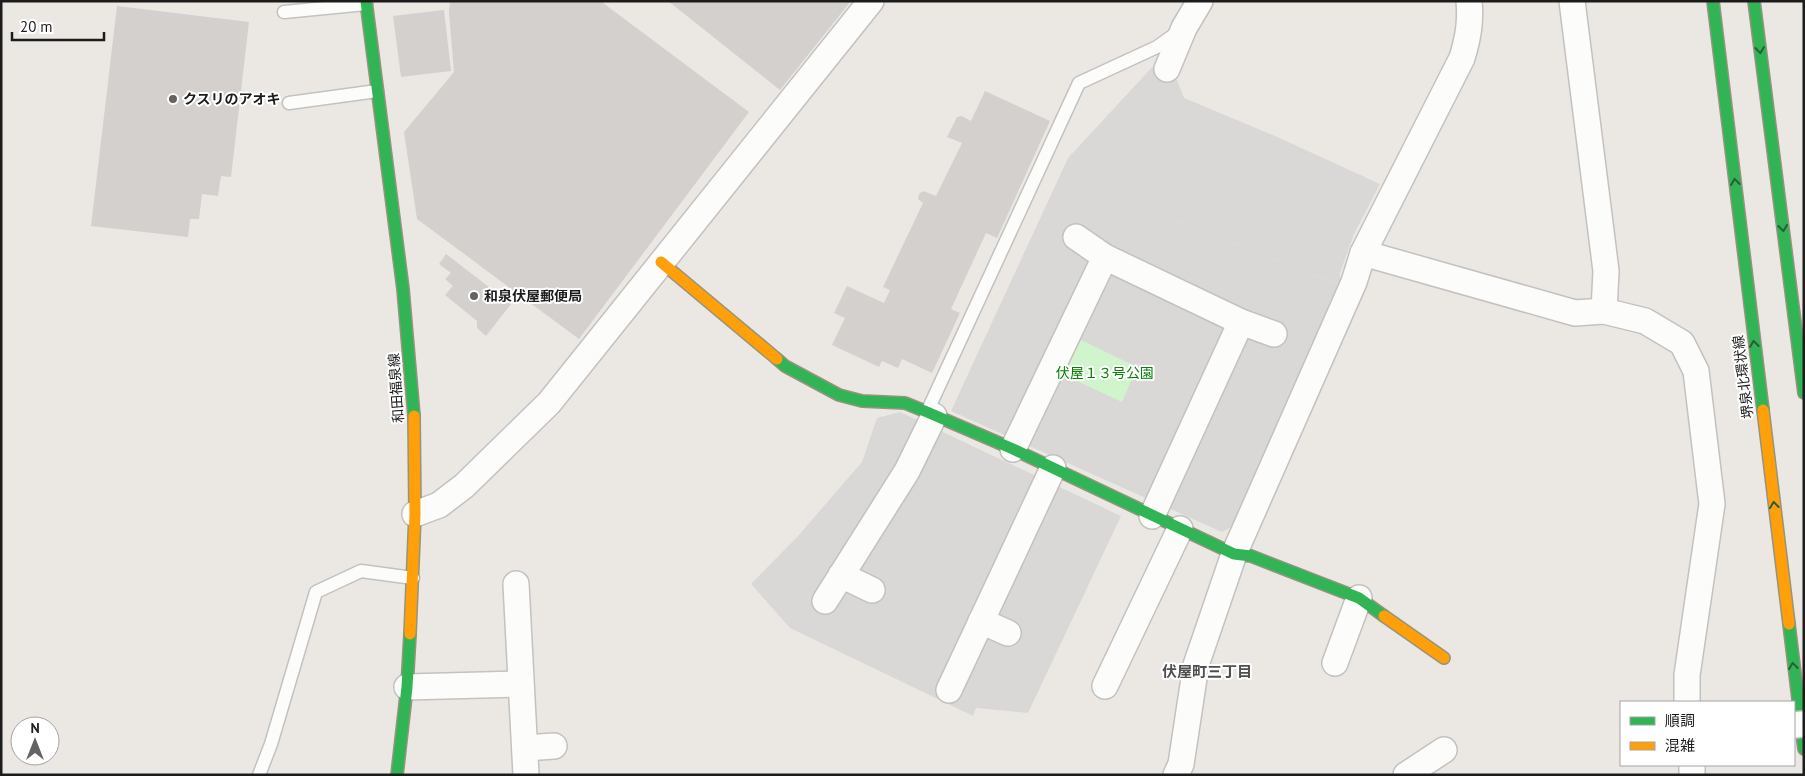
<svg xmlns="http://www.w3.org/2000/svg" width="1805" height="776" viewBox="0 0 1805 776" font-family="'PT Sans','Noto Sans JP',sans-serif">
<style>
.residential{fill:#dad8d6}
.religious{fill:#d9d8d6}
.park{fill:#d0f4cc}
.building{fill:#d3d0cd}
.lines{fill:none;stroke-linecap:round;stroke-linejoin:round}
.lane-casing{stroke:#c3c2c0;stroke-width:15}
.street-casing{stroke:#c3c2c0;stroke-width:28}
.fast-casing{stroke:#95947c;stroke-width:14}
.slow-casing{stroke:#95947c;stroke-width:14}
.lane{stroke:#fcfcfb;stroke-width:12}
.street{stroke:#fcfcfb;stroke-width:25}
.fast{stroke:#30b455;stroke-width:11}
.slow{stroke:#ff9f0a;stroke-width:11}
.street-bridge-casing{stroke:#c3c2c0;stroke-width:28;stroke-linecap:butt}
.street-bridge{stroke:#fcfcfb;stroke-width:25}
.oneway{stroke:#256036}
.poi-dot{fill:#646362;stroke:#fff;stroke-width:2}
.labels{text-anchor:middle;stroke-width:4;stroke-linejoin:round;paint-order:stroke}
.poi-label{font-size:14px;font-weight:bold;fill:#1c1c1c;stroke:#fff;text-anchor:start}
.park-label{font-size:14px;fill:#058004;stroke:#fff}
.street-label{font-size:14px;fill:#1c1c1c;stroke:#fff}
.neighbourhood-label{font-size:15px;font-weight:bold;fill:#4f4f4f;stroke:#fff}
</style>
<rect width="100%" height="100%" fill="#ebe8e4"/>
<!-- residential -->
<g class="residential">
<path d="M 1068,158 L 1149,210 L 1340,285 L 1275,429 L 1235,525 L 1222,532 L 951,411 Z"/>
<path d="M 900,412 L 1121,516 L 1028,713 L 976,708 L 973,716 L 790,628 L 751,584 L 798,536 L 862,462 L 877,418 Z"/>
</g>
<!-- religious -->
<path class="religious" d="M 1156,63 L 1177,80 L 1184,98 L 1275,136 L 1380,184 L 1354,234 L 1340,273 L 1340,285 L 1149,210 L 1068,158 Z"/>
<!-- park -->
<path class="park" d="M 1081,340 L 1137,367 L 1122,402 L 1064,375 Z"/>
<!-- building -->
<g class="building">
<path d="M 450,1 L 604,1 L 603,3 L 749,112 L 579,339 L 417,219 L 404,132 L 454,72 L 449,12 Z"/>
<path d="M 668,1 L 851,1 L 780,90 Z"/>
<path d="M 117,6 L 249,22 L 231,177 L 221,176 L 218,196 L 202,194 L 199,219 L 190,219 L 188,237 L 91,226 Z"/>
<path d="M 444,10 L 451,71 L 401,77 L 393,16 Z"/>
<path d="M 985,91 L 1050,121 L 997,238 L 986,233 L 951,309 L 960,313 L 932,373 L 902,359 L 898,368 L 882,361 L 879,367 L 832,345 L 845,318 L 834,313 L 847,286 L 884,303 L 890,290 L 883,287 L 923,203 L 918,199 L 919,194 L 923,191 L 936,196 L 962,143 L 947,137 L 957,117 L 962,116 L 971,121 Z"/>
<path d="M 446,254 L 511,304 L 486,336 L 477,328 L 477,321 L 445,295 L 453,286 L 445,279 L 451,273 L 439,264 Z"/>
</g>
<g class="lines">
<!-- lane casing -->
<g class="lane-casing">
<g id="lane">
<path d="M 284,12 L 366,4"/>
<path d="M 289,103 L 377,91"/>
<path d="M 927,412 L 1079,83 L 1157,47 L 1178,32"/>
<path d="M 259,775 L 271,744 L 316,592 L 361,571 L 413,578"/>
</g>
</g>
<!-- street casing -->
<g class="street-casing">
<g id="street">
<path d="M 1572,1 L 1606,271 L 1604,311 L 1645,321 L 1682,343 L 1696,371 L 1712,504 L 1687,675 L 1687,702"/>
<path d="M 1167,69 L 1184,28 L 1200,1"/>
<path d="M 1076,237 L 1105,257 L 1241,322 L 1274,334"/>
<path d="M 1363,253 L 1575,313 L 1604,311"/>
<path d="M 1013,449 L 1105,257"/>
<path d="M 415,514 L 439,505 L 464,486 L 549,403 L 871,1"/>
<path d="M 1152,516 L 1241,322"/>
<path d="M 841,575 L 872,590"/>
<path d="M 516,584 L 526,775"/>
<path d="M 825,601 L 907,471 L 934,416"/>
<path d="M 981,621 L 1008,633"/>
<path d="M 1335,663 L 1359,598"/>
<path d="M 1105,686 L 1180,529"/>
<path d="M 407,687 L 521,684"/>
<path d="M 949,690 L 1053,468"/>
<path d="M 525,748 L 554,746"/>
<path d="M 1176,775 L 1181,764 L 1196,665 L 1234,554 L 1354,282 L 1363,253 L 1462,58 C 1468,38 1471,22 1469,1"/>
<path d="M 1406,775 L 1444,750"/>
<path d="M 1692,775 L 1692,765"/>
</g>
</g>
<!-- fast casing -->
<g class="fast-casing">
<g id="fast">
<path d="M 366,1 L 403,289 L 414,416"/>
<path d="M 1713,1 L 1763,410"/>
<path d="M 1754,1 L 1804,393"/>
<path d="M 777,359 L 785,366 L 839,395 L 862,401 L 905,403 L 927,412 L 1013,449 L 1234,554 L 1251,556 L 1359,598 L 1384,616"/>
<path d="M 1789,624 L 1804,749"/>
<path d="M 397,775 L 407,687 L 410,634"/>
</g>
</g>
<!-- slow casing -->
<g class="slow-casing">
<g id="slow">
<path d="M 661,262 L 777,359"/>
<path d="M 1763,410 L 1789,624"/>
<path d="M 1384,616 L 1444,658"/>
<path d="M 410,634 L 415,514 L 414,416"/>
</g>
</g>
<!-- lane -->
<use href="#lane" class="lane"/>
<!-- street -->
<use href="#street" class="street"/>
<!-- fast -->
<use href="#fast" class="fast"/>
<!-- slow -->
<use href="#slow" class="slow"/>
<!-- street-bridge casing -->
<g class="street-bridge-casing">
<path id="street-bridge" d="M 1794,725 L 1804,724"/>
</g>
<!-- street-bridge -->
<use href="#street-bridge" class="street-bridge"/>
</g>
<!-- one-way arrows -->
<defs><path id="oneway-chevron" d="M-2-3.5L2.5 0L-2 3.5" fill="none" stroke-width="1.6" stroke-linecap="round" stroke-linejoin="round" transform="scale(1.25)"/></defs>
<g class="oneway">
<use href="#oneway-chevron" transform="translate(1760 50) rotate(83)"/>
<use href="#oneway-chevron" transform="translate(1735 182) rotate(-97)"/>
<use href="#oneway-chevron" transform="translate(1783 228) rotate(83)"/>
<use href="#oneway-chevron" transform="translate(1754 344) rotate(-97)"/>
<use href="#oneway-chevron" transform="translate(1774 505) rotate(-97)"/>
<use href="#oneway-chevron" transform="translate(1793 666) rotate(-97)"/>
</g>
<!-- markers -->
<g class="poi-dot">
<circle cx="173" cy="99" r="5"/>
<circle cx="474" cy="296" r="5"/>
</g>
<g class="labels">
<!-- poi labels -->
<g class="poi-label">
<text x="183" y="104">クスリのアオキ</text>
<text x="484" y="301">和泉伏屋郵便局</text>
</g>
<!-- park labels -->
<g class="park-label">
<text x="1105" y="378">伏屋１３号公園</text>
</g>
<!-- street labels -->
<g class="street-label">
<text transform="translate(1743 377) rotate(-97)" y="5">堺泉北環状線</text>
<text transform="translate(396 388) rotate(-94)" y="5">和田福泉線</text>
</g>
<!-- neighbourhood labels -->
<g class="neighbourhood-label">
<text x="1207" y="677">伏屋町三丁目</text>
</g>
</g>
<!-- border -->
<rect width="1805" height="776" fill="none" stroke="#1c1c1c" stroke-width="5"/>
<!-- legend -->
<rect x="1620" y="701" width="175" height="65" fill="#ffffff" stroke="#a4a4a4"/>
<rect x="1630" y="717" width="25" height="8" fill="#30b455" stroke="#a4a4a4"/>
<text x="1665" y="726" font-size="15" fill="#1c1c1c">順調</text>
<rect x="1630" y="742" width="25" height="8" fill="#ff9f0a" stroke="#a4a4a4"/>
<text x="1665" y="751" font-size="15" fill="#1c1c1c">混雑</text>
<!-- north arrow -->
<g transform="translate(35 741)"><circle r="24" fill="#ffffff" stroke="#a4a4a4"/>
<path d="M0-4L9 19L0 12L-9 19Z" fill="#646362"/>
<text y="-8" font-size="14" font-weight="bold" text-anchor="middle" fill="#1c1c1c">N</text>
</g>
<!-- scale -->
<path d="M12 32v8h92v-8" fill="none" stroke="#1c1c1c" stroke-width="2.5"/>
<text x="20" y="32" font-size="15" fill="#1c1c1c" stroke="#ffffff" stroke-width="4" paint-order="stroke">20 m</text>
</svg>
